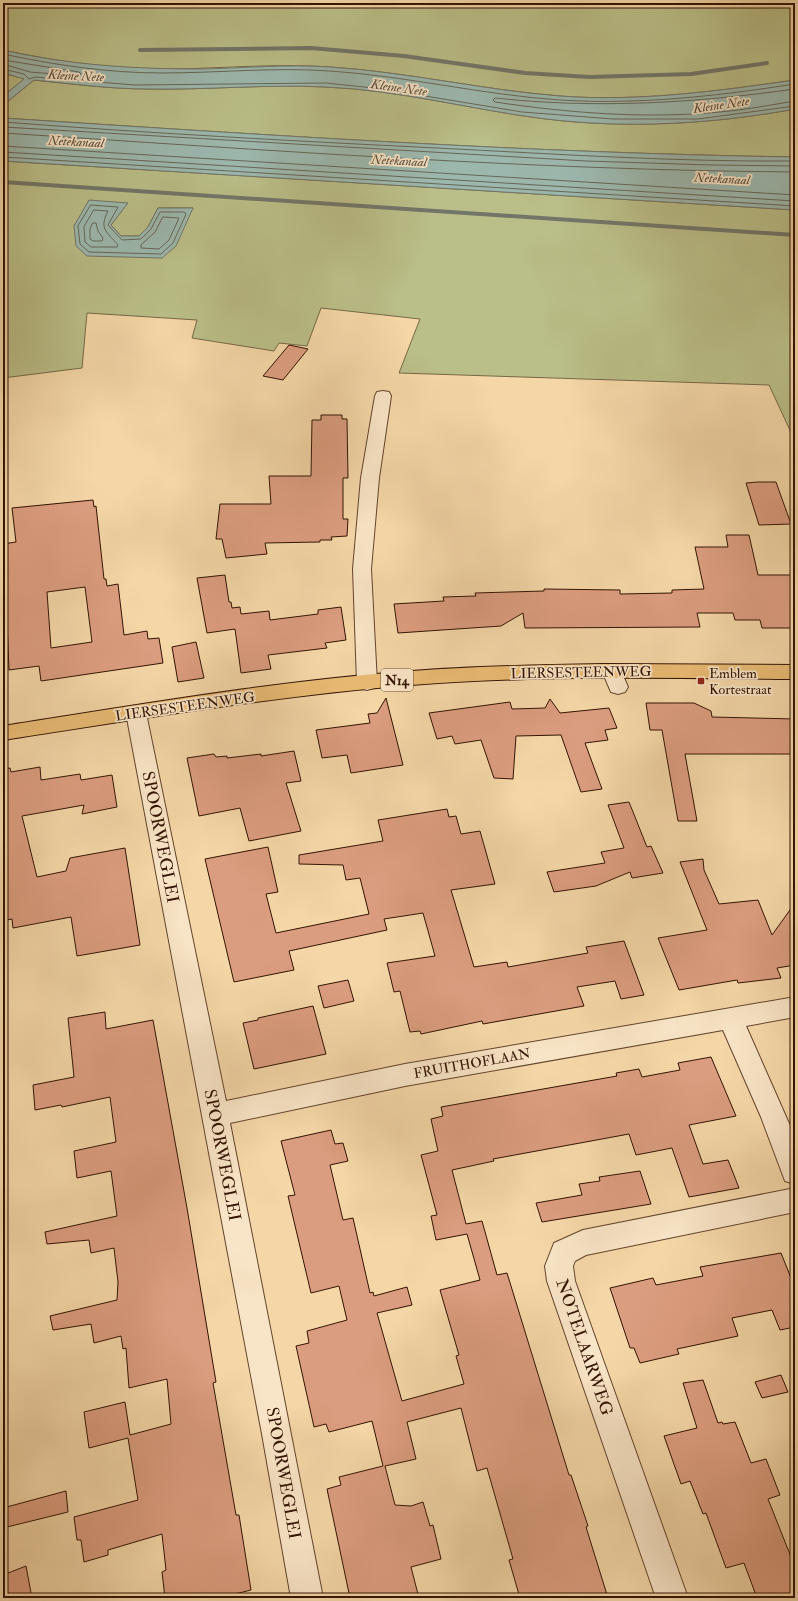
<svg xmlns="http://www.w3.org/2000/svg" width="798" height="1601" viewBox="0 0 798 1601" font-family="'IM FELL Double Pica',serif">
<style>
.green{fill:#babe88;stroke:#766845;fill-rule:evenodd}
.water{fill:#9cb8ae;stroke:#727669}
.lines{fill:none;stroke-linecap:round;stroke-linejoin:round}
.shore{stroke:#686658;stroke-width:1}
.stream{stroke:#727669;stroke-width:4}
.building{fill:#db9d7f;stroke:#331302;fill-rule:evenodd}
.street-casing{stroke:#63442b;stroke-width:2}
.primary-casing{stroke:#331302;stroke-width:2}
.street{fill:#f8e4c6;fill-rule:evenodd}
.primary{fill:#eabb74;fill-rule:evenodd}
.poi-dot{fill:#8f2418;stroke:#f8e4c6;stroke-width:1.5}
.labels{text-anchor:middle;stroke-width:3.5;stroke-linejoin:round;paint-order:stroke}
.far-water-label{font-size:13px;font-style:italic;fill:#584d3e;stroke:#f8e4c6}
.shield{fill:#f8e4c6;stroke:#6e523d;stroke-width:1}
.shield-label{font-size:13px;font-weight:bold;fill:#331302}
.street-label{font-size:14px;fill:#331302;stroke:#f8e4c6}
.poi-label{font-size:14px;fill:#331302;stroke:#f8e4c6;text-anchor:start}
.near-street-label{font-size:17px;fill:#331302;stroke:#f8e4c6}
</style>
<rect width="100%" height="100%" fill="#f4d6a7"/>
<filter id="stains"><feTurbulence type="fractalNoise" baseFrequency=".005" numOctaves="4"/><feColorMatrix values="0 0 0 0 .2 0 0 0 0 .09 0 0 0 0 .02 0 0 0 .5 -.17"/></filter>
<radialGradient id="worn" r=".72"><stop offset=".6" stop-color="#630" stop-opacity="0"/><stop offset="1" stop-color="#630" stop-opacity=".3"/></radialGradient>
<!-- green -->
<g class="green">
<path d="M 3,3 L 795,3 L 795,80 C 718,91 638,102 560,96 C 483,90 407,72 330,67 C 274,63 218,69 162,69 C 108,69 55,61 3,50 Z"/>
<path d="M 3,73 L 25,79 L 3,96 Z"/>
<path d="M 34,80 C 73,84 111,89 149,89 C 208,90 267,84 326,87 C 400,90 473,110 546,119 C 629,129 713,124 795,109 L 795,157 C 531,153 267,135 3,118 L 3,102 L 7,102 Z"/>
<path d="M 3,161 L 795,210 L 795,441 L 769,385 L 399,373 L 420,319 L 321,308 L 307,346 L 279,343 L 274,351 L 192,338 L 197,320 L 87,313 L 82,368 L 3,378 ZM 127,203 L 111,225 L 121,236 L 139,236 L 148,227 L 158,208 L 193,208 L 162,258 L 74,225 Z"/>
</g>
<!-- water -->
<g class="water">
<path d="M 3,50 C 68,65 135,69 202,69 C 244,68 287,64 330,67 C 407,72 483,90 560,96 C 638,102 718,91 795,80 L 795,109 C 713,124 629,129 546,119 C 473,110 400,90 326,87 C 267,84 208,90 149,89 C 111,89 73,84 34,80 L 7,102 L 3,102 L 3,96 L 24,79 L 3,73 Z"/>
<path d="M 3,118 C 267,135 531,153 795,157 L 795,210 L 3,161 Z"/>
<path d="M 89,200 L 128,203 L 111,225 L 121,236 L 139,236 L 148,227 L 158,208 L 193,208 L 176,246 L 162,258 L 87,256 L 76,246 L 74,226 Z"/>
</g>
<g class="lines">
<!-- shore -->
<g class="shore">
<path d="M 3,54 C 55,65 108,73 162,73 C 218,73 274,67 330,71 C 407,76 483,95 560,100 C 639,105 717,96 795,84"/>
<path d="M 3,60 L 79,72 L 81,74 L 79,76 L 30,72 L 3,64"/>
<path d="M 3,69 L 24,74 L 29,79 L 35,77 L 135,85 L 326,83 L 383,89 L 522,112 L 613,119 L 698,119 L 795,106"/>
<path d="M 795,89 C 695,103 596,109 495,98 L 493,100 L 495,102 C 569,113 645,119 720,112 C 745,110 770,105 795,101"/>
<path d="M 3,122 C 147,133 292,141 437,148 C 556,154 675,162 795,161"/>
<path d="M 3,127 L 586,161 L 711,165 L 795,166"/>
<path d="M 3,133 C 267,150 531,170 795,172"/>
<path d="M 3,146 L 795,195"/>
<path d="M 3,152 L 795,201"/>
<path d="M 3,157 L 795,206"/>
<path d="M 91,205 L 118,207 L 108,225 L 122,240 L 141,239 L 151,229 L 160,212 L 184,212 L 186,214 L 173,243 L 161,254 L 89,252 L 80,244 L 78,226 Z"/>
<path d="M 94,210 L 108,211 C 99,229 106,231 118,245 L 117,247 L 91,247 L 85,242 L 84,227 Z"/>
<path d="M 163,217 L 179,218 L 169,240 L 159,249 L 141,248 L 141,245 L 155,232 Z"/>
<path d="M 93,223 L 96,223 L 98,231 L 103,238 L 102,241 L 93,241 L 90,239 L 90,229 Z"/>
</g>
<!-- stream -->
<g class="stream">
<path d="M 140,50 L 311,48 L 404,56 L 525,73 L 590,77 L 691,74 L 767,63"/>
<path d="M 3,182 L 795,235"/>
</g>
</g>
<!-- building -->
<g class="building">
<path d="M 289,345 L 308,349 L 283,380 L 263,376 Z"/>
<path d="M 321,415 L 342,415 L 342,419 L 347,419 L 348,478 L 343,478 L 343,519 L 348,519 L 347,536 L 331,537 L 332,540 L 320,540 L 320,542 L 265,543 L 267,554 L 226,558 L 222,539 L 216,539 L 220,504 L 271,504 L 269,476 L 311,476 L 312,420 L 321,420 Z"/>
<path d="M 758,482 L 776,482 L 791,524 L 759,525 L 746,483 Z"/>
<path d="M 93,500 L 94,507 L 96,506 L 104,579 L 106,579 L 107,586 L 118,584 L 124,635 L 147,631 L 148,639 L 159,638 L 163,663 L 41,681 L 39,666 L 9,670 L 6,595 L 3,595 L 3,544 L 16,542 L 12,508 ZM 85,587 L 92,642 L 51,648 L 47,592 Z"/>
<path d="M 726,535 L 749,535 L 758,575 L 792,575 L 795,583 L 795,628 L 762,628 L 760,620 L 735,620 L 733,613 L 697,613 L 700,627 L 525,628 L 523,613 L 501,626 L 398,633 L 394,604 L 444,601 L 443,597 L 476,596 L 475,593 L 544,591 L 544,589 L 620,590 L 620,594 L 672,593 L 672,590 L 704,589 L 695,547 L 728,547 Z"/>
<path d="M 225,575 L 229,602 L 231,602 L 232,608 L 240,607 L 241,614 L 269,611 L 270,620 L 318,614 L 318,610 L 341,607 L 346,640 L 325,643 L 327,648 L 268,655 L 271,669 L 241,673 L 235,629 L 207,633 L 197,578 Z"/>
<path d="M 196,642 L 204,678 L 178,682 L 172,647 Z"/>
<path d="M 386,698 L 403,765 L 351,773 L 347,755 L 322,758 L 316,730 L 370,723 L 368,714 L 377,713 Z"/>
<path d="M 550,699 L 560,713 L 609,708 L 617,728 L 605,730 L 608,740 L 585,743 L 602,789 L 581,792 L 561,735 L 516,736 L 513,779 L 494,778 L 481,740 L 455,744 L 452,736 L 437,739 L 429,713 L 510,702 L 512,709 L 545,708 Z"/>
<path d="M 646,703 L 694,703 L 711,711 L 712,717 L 795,719 L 795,754 L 685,754 L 697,821 L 678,821 L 662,730 L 650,730 Z"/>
<path d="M 294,751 L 301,781 L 286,783 L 301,831 L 249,841 L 240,808 L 199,816 L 187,758 L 214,754 L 216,757 L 227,756 L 227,758 L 261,754 L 261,756 Z"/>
<path d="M 40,767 L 41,780 L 80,774 L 81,780 L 112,775 L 117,807 L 82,814 L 84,805 L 22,816 L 37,877 L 66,871 L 70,858 L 125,848 L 140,945 L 77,956 L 71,917 L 13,928 L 12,919 L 7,920 L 3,884 L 3,769 L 10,768 L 11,772 Z"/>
<path d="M 629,802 L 647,847 L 651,846 L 663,873 L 632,878 L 630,872 L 596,886 L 554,892 L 547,872 L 605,863 L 601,852 L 624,848 L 608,805 Z"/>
<path d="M 447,809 L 449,817 L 456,816 L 461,834 L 480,831 L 495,884 L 451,890 L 474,967 L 507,962 L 508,967 L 588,953 L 586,947 L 624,941 L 644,995 L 621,999 L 615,981 L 577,987 L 584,1006 L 483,1024 L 482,1021 L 421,1034 L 420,1031 L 410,1032 L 400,991 L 394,992 L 387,963 L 435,956 L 423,913 L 384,919 L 387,930 L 289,951 L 294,970 L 234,982 L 205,859 L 268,847 L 278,892 L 266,894 L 276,933 L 369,914 L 360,878 L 346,880 L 343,865 L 299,864 L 299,855 L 383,841 L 378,820 Z"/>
<path d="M 703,859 L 704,870 L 719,904 L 758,900 L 772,935 L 795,903 L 795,965 L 777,968 L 781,978 L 738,983 L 737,980 L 679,990 L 658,938 L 707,930 L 680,862 Z"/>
<path d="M 348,980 L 354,1001 L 324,1008 L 318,986 Z"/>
<path d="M 313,1006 L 326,1054 L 254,1069 L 243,1023 L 258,1020 L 258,1018 Z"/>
<path d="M 105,1012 L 106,1029 L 153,1020 L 187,1208 L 216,1382 L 213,1383 L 236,1515 L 239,1515 L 251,1590 L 219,1598 L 165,1598 L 162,1572 L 166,1570 L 162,1534 L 108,1550 L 108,1555 L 84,1562 L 81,1540 L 77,1540 L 74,1517 L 138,1500 L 128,1438 L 89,1448 L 84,1412 L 125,1402 L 130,1435 L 171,1424 L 167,1379 L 129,1388 L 126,1348 L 123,1349 L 121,1336 L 94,1343 L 91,1324 L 53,1330 L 50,1316 L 117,1300 L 118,1282 L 114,1248 L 91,1253 L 89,1240 L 47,1244 L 45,1232 L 117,1216 L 111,1171 L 77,1178 L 74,1151 L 116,1142 L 110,1097 L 62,1107 L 61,1105 L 35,1110 L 33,1085 L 74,1077 L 68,1018 Z"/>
<path d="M 711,1057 L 736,1116 L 689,1125 L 703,1164 L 728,1160 L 739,1188 L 689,1197 L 672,1148 L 636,1155 L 629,1134 L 493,1159 L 494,1161 L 452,1170 L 466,1224 L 482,1221 L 497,1275 L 507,1273 L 569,1475 L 571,1475 L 588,1526 L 586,1527 L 608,1598 L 520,1598 L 509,1560 L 513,1559 L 487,1468 L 477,1471 L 461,1408 L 407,1422 L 416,1459 L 385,1466 L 395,1505 L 411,1506 L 423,1502 L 430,1526 L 433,1525 L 441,1559 L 411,1567 L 419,1598 L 350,1598 L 327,1489 L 341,1485 L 339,1477 L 383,1466 L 372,1421 L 329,1432 L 326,1424 L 314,1427 L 296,1346 L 309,1343 L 307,1331 L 347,1320 L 339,1286 L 311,1293 L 288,1196 L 295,1195 L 281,1141 L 331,1130 L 335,1144 L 343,1143 L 348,1161 L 330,1165 L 343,1220 L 353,1218 L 370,1293 L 373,1292 L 374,1296 L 407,1287 L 412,1305 L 377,1313 L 402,1401 L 464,1384 L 456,1356 L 459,1355 L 440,1290 L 480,1280 L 467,1234 L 436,1240 L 431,1216 L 437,1215 L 421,1155 L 438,1151 L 431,1119 L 443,1116 L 441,1107 L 617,1076 L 616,1073 L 639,1069 L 642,1077 L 680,1070 L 678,1063 Z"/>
<path d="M 640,1171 L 651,1204 L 542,1222 L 536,1203 L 582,1195 L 579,1184 L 600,1181 L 599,1177 Z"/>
<path d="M 781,1253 L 795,1288 L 795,1327 L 780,1330 L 772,1310 L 732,1318 L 738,1336 L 677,1349 L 679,1354 L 640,1363 L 634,1348 L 630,1348 L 610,1288 L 653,1278 L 656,1285 L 703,1276 L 700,1267 Z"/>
<path d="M 781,1375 L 788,1392 L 762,1398 L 755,1382 Z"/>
<path d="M 703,1380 L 718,1423 L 722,1422 L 723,1424 L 735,1422 L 751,1463 L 766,1459 L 780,1495 L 768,1499 L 795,1567 L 795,1598 L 757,1598 L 744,1563 L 726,1568 L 706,1513 L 703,1514 L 690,1481 L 681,1484 L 664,1436 L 697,1428 L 683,1383 Z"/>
<path d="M 66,1491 L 68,1512 L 3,1528 L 3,1508 Z"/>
<path d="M 26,1566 L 32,1598 L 3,1598 L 3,1575 Z"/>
</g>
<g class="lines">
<!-- street casing -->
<g class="street-casing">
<g id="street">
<path d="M 383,391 L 389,392 L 391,396 L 379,478 L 371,569 L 377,683 L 374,688 L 367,690 L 360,688 L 357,683 L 353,569 L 361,478 L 375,396 L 377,392 Z"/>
<path d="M 612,664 L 619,666 L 628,687 L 625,692 L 618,694 L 611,692 L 602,671 L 605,666 Z"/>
<path d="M 136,706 L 143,708 L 146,713 L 226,1101 L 405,1064 L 795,997 L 795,1017 L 746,1026 L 795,1137 L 795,1184 L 785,1181 L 761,1117 L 723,1030 L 405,1086 L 230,1123 L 323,1598 L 291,1598 L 262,1434 L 126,713 L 129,708 Z"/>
<path d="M 795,1188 L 795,1212 L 586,1255 L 575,1261 L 573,1266 L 575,1281 L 688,1598 L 656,1598 L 547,1281 L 545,1266 L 554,1243 L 583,1230 Z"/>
</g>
</g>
<!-- primary casing -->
<g class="primary-casing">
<path id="primary" d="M 603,664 L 795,665 L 795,679 C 667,678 539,675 411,685 C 274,696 139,719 3,740 L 3,726 C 139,705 275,681 412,671 C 476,666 539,665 603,664 Z"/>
</g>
<!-- street -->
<use href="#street" class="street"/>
<!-- primary -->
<use href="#primary" class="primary"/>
</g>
<!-- markers -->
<rect class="poi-dot" x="697" y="677" width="8" height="8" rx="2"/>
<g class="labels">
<!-- far-water labels -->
<g class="far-water-label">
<text transform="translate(76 75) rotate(3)" y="5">Kleine Nete</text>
<text transform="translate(399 87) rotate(8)" y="5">Kleine Nete</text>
<text transform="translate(721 104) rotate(-8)" y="5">Kleine Nete</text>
<text transform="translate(76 141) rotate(3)" y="5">Netekanaal</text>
<text transform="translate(399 160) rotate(3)" y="5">Netekanaal</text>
<text transform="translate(722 178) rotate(3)" y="5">Netekanaal</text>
</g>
<!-- shield labels -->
<rect class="shield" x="381" y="669" width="32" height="22" rx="3"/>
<g class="shield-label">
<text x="397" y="685">N14</text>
</g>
<!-- street labels -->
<g class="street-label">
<text transform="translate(581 672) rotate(-1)" y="5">LIERSESTEENWEG</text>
<text transform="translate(185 706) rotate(-8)" y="5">LIERSESTEENWEG</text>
<text transform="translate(472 1063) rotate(-10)" y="5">FRUITHOFLAAN</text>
</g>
<!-- poi labels -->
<g class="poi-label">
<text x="709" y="678">Emblem<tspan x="709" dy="16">Kortestraat</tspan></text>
</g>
<!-- near-street labels -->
<g class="near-street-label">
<text transform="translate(161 837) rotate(79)" y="6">SPOORWEGLEI</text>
<text transform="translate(223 1155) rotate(79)" y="6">SPOORWEGLEI</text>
<text transform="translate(585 1347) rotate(71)" y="6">NOTELAARWEG</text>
<text transform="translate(284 1473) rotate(80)" y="6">SPOORWEGLEI</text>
</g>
</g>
<!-- margin -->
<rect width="798" height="1601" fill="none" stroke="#f4d6a7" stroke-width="16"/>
<rect x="4" y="4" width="790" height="1593" fill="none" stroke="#331302" stroke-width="2"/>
<rect x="8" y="8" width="782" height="1585" fill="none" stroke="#331302"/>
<rect width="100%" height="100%" filter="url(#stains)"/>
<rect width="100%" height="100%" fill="url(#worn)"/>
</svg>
